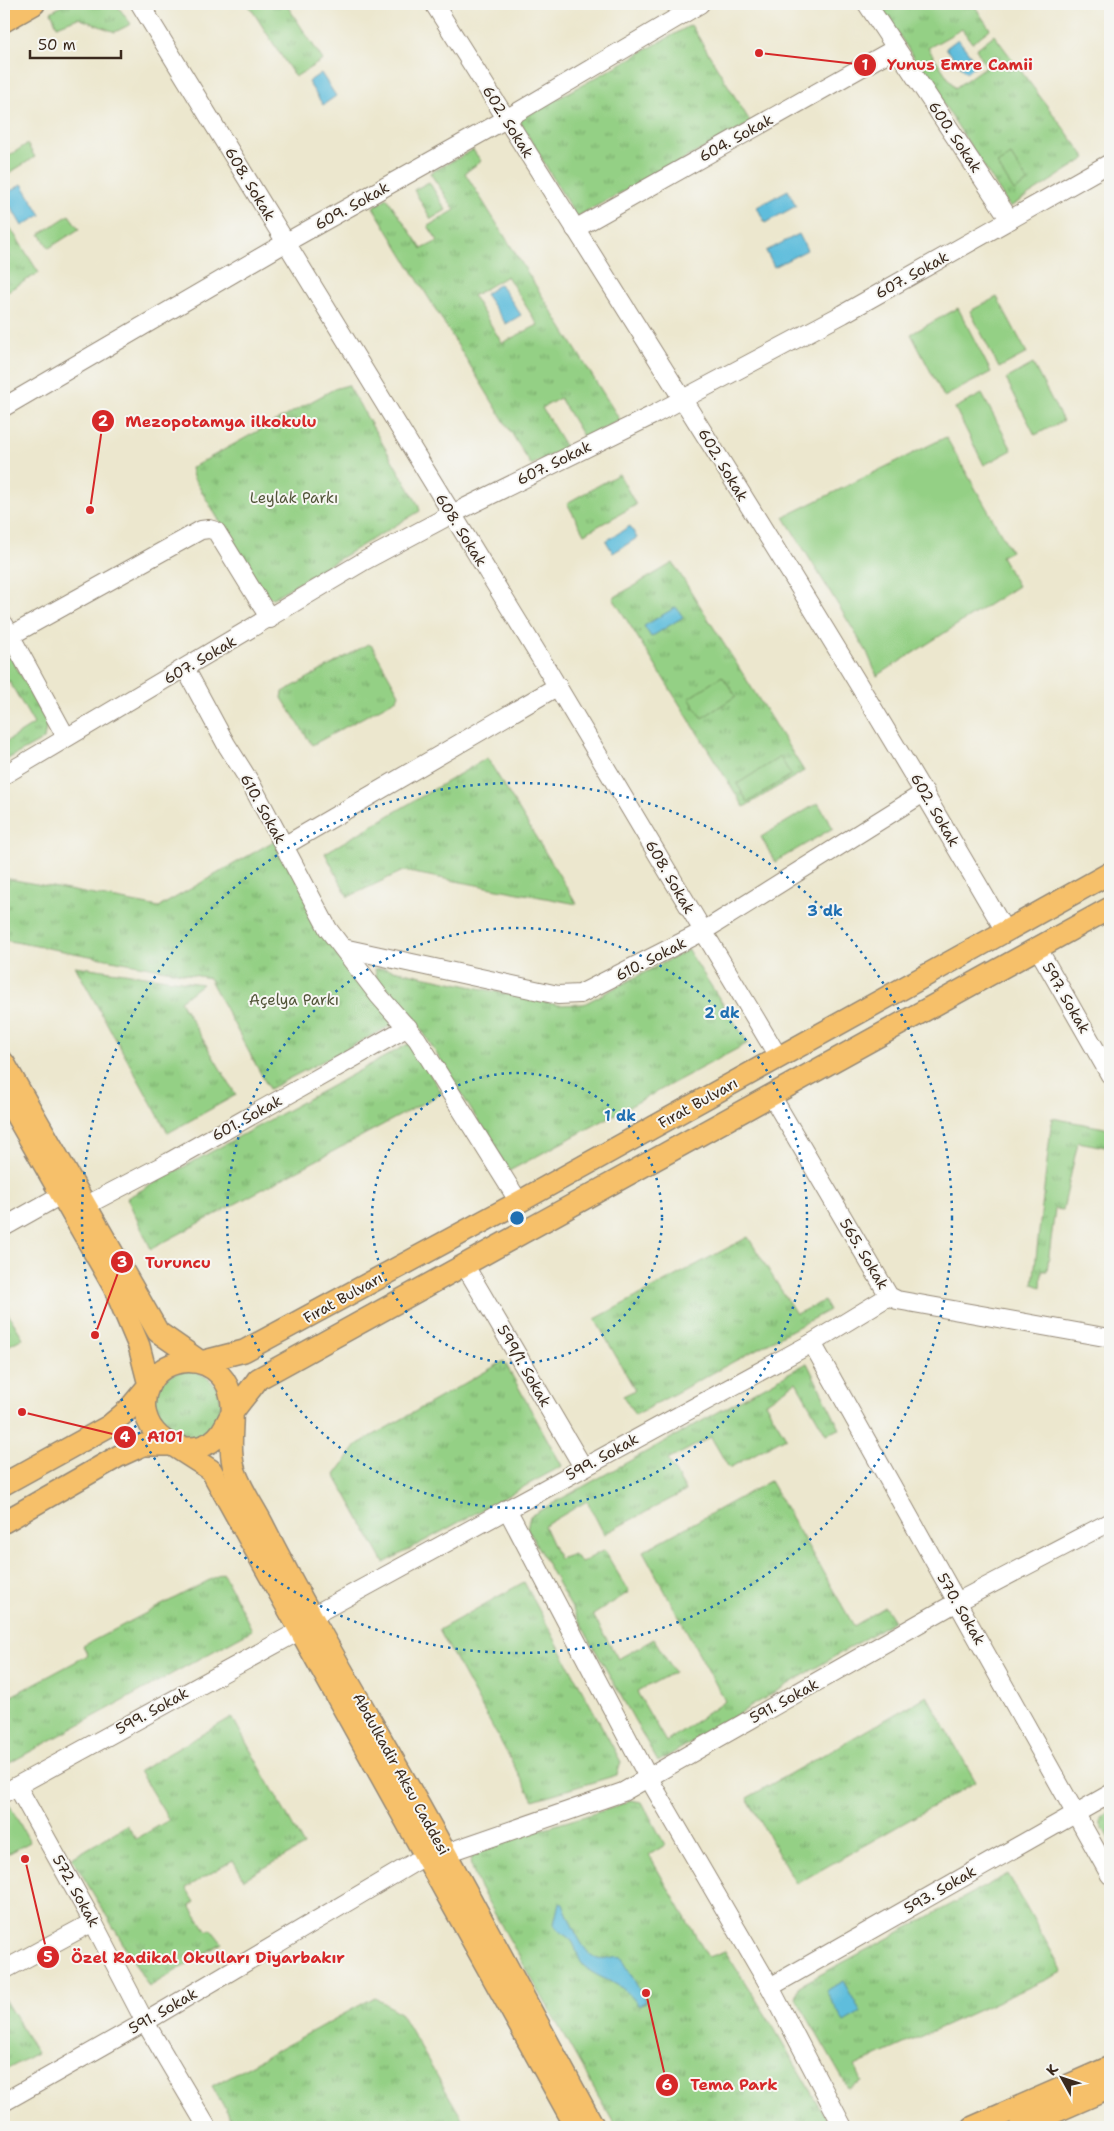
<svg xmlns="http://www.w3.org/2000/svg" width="1114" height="2131" viewBox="0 0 1114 2131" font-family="'Shantell Sans',sans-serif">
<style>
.grass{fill:url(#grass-tufts);stroke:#687d52;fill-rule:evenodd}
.pitch{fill:#94d085;stroke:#687d52}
.water{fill:#5ebddc;stroke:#4c747d}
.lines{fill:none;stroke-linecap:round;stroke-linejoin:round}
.minor-casing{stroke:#948876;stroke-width:20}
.major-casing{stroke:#948876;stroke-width:24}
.minor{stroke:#fff;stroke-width:18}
.major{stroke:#f6c06b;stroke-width:21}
.ring{fill:none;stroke:#1f6fb2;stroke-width:2.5;stroke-dasharray:2.5 5}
.labels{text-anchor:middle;stroke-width:4;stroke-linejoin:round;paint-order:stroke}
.street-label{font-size:15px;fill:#3b2a1e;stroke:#f6f6f2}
.park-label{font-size:15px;fill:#515438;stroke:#f6f6f2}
.centre{fill:#1f6fb2;stroke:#f6f6f2;stroke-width:2.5}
.ring-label{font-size:15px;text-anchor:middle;font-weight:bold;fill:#1f6fb2;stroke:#f6f6f2;stroke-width:4;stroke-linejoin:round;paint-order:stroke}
.leader{fill:none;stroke:#d62828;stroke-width:2}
.callout-dot{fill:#d62828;stroke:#f6f6f2;stroke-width:2}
.mark-label{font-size:15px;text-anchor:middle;font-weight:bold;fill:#fff}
.callout-label{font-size:16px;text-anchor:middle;font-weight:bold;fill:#d62828;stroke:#f6f6f2;stroke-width:4;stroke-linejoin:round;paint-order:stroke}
</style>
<defs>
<pattern id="grass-tufts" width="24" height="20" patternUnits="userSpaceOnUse" patternTransform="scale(1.25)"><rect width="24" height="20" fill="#94d085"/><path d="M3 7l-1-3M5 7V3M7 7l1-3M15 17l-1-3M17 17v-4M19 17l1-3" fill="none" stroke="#7aa96c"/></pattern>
</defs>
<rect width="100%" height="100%" fill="#f6f6f2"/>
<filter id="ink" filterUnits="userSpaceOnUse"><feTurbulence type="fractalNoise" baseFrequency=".02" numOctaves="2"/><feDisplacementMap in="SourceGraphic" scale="10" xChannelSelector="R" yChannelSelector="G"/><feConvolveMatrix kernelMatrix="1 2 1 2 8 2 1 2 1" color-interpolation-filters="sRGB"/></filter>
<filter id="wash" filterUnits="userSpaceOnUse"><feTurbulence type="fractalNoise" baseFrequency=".0096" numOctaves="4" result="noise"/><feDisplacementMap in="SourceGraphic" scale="20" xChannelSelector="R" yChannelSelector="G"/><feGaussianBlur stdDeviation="1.12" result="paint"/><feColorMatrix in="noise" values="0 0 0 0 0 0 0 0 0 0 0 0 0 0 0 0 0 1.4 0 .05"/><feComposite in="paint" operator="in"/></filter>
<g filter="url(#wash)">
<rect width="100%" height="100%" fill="#ece7ce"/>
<!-- grass -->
<g class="grass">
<path d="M 65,4 L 116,4 L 131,24 L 115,32 L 78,18 L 57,26 L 51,12 Z"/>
<path d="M 248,4 L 286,4 L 323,60 L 295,77 Z"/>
<path d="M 879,4 L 973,4 L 990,29 L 972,43 L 962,29 L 928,48 L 955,88 L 986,66 L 976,49 L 994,35 L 1086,158 L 1010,207 Z"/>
<path d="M 691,25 L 751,123 L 576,217 L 519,120 Z"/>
<path d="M 473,150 L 481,161 L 465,173 L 620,420 L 584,438 L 560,398 L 542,408 L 566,447 L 531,465 L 373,207 L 387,198 L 422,249 L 438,241 L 428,226 L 455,210 L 430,173 ZM 507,276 L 538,325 L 502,343 L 473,296 Z"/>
<path d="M 429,182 L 446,210 L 431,219 L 414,190 Z"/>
<path d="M 4,218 L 39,273 L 4,293 Z"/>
<path d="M 348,385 L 418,504 L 420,511 L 273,598 L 265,597 L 193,477 L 191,468 L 334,389 Z"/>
<path d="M 619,474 L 636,505 L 584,534 L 567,503 Z"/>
<path d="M 673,563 L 804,771 L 744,807 L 613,598 Z"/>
<path d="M 368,644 L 372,646 L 399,694 L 397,699 L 312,745 L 282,698 L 283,692 Z"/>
<path d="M 4,645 L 47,722 L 44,739 L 4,761 L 4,743 L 34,724 L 9,681 L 4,683 Z"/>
<path d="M 487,758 L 577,904 L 403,871 L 348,897 L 325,853 Z"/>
<path d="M 274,841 L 396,1023 L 269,1089 L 209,978 L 4,940 L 4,878 L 159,907 Z"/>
<path d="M 688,950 L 748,1043 L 509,1171 L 412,1014 L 377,981 L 375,969 L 384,968 L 559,1005 L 584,1004 Z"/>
<path d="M 75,966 L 202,984 L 180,1001 L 236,1095 L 168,1133 Z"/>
<path d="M 410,1043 L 442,1093 L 151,1249 L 127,1198 Z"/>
<path d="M 1052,1118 L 1110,1129 L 1110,1148 L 1078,1142 L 1063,1210 L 1055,1209 L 1047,1271 L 1042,1271 L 1041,1287 L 1033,1284 Z"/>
<path d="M 748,1237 L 796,1314 L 824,1301 L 829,1310 L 635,1415 L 623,1396 L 635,1390 L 595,1319 Z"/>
<path d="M 4,1307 L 23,1338 L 4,1348 Z"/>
<path d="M 504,1361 L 562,1466 L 384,1563 L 335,1475 L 358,1444 Z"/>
<path d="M 807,1363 L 840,1429 L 826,1434 L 796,1382 L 765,1403 L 786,1437 L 729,1468 L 711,1437 L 668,1460 L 686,1491 L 604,1534 L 587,1501 L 544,1526 L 559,1559 L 574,1554 L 581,1563 L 604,1550 L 629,1592 L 593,1615 L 618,1659 L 654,1639 L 674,1672 L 637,1692 L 666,1742 L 725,1701 L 643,1551 L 770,1481 L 854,1626 L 885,1607 L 894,1621 L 658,1762 L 527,1528 L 530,1516 Z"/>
<circle cx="187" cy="1405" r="34"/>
<path d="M 223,1573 L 252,1630 L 4,1766 L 4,1700 L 88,1655 L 83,1646 Z"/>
<path d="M 524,1582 L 621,1762 L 617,1775 L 533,1800 L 439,1630 Z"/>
<path d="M 927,1696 L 976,1782 L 796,1884 L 747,1798 Z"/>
<path d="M 232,1717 L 304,1846 L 244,1879 L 233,1860 L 186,1888 L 195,1902 L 190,1906 L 207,1931 L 211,1929 L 222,1943 L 149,1987 L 72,1858 L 127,1825 L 136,1839 L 169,1820 L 139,1771 Z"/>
<path d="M 630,1800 L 642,1802 L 665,1845 L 649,1855 L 708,1957 L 725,1951 L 774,2028 L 831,2127 L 616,2127 L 479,1886 C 474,1873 467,1862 475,1849 L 612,1808 Z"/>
<path d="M 1110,1812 L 1110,1841 L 1101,1824 L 1101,1817 Z"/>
<path d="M 1008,1874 L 1063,1972 L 855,2066 L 862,2081 L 848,2088 L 796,1998 L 799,1986 Z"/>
<path d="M 375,1997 L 401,2014 L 467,2127 L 236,2127 L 212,2086 Z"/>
<path d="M 4,1999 L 37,2053 L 4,2071 Z"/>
</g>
<!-- pitch -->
<g class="pitch">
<path d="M 27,144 L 35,157 L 6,175 L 4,159 Z"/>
<path d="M 1011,155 L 1028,182 L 1014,191 L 997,164 Z"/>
<path d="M 69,215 L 79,229 L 49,248 L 40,234 Z"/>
<path d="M 997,297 L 1027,353 L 999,368 L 970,311 Z"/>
<path d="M 958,308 L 991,372 L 944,397 L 911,334 Z"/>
<path d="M 1033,364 L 1063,421 L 1035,435 L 1006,379 Z"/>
<path d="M 982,394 L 1012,450 L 984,465 L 955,408 Z"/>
<path d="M 946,437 L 1011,551 L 1001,556 L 1018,586 L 877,676 L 867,652 L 784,517 Z"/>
<path d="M 722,676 L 736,696 L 702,718 L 689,698 Z"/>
<path d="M 780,757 L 791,775 L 748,802 L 737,784 Z"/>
<path d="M 818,803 L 833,828 L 775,862 L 761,837 Z"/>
<path d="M 10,1806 L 30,1842 L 4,1856 L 4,1810 Z"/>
</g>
<!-- water -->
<g class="water">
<path d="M 958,39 L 977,64 L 966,73 L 946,48 Z"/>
<path d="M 321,73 L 336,96 L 323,105 L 308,82 Z"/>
<path d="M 22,184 L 41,215 L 22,226 L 4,195 Z"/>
<path d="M 788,190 L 796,206 L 765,223 L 757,207 Z"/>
<path d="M 799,234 L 807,250 L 774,267 L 766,251 Z"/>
<path d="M 500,284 L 521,315 L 506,324 L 485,294 Z"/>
<path d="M 630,526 L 637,538 L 613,553 L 606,541 Z"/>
<path d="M 676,607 L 683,617 L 651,637 L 644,626 Z"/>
<path d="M 559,1902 L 563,1903 C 568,1916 583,1956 598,1959 C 606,1961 614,1956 622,1958 L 646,2002 L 638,2005 C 620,1979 604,1983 585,1967 C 577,1960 577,1947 571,1940 C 565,1934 557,1932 554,1924 Z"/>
<path d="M 843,1981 L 861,2012 L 844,2022 L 826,1991 Z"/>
</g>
</g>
<g filter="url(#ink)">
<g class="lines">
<!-- minor casing -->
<g class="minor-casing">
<g id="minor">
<path d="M 140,4 L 541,659 L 779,1058"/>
<path d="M 434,4 C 627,311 823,617 1005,931"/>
<path d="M 867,4 L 1010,220"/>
<path d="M 575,229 L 896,48"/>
<path d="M 4,407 L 285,243 L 506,119 L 700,4"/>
<path d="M 4,624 L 66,737"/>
<path d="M 10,636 L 201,530 L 209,529 L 216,531 L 270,619"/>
<path d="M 185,668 L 226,744 L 250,782 L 328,929 L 379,996 L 417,1039 L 519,1202"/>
<path d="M 4,775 L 364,561 L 452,514 L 651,416 L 843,314 L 1110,163"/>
<path d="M 284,846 L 558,686"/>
<path d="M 1037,947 L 1110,1075"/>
<path d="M 343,948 L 558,995 L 580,994 L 702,932 L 925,792"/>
<path d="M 771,1095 L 889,1296 L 897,1300 L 1110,1338"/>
<path d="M 85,1206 L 169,1162 L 408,1027"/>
<path d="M 4,1227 L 61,1195"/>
<path d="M 464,1264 L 583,1467"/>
<path d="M 812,1343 L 1110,1875"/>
<path d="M 507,1509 L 648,1777 L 770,1987 L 843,2127"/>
<path d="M 312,1616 L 812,1343 L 889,1296"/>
<path d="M 17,1786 L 93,1922 L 145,2022 L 207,2127"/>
<path d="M 4,1793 L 301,1630"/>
<path d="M 446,1853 L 623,1792 L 957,1602 L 1110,1522"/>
<path d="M 4,1970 L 93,1922"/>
<path d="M 770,1987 L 1110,1794"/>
<path d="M 4,2102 L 145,2022 L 425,1856"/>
</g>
</g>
<!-- major casing -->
<g class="major-casing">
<g id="major">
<path d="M 4,21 L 34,4"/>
<path d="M 4,1063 L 158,1332 L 201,1362 L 244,1351 L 519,1202 L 1110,873"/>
<path d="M 4,1094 L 114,1287 L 139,1346 L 149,1385 L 128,1410 L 109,1426 L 4,1484"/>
<path d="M 4,1522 L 119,1456 L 143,1445 L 172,1445 L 211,1470 L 576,2127"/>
<path d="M 594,2127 C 537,2023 482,1918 424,1814 C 370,1718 312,1622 262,1523 C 253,1506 239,1486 234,1468 C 225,1438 243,1399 220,1375 C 200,1354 162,1358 149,1385 C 130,1425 175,1463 211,1442 C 222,1435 225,1425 231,1415 C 239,1402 250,1391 258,1379 L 1110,908"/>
<path d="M 973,2127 L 1110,2067"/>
<path d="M 1020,2127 L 1110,2088"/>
</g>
</g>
<!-- minor -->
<use href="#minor" class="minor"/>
<!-- major -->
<use href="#major" class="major"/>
</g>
</g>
<!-- distance rings -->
<g class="ring">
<circle cx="517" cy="1218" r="145"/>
<circle cx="517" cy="1218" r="290"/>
<circle cx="517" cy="1218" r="435"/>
</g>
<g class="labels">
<!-- street labels -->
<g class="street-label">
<text transform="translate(508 122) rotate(58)" y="5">602. Sokak</text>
<text transform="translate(955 137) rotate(56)" y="5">600. Sokak</text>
<text transform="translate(736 138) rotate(-29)" y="5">604. Sokak</text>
<text transform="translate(250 184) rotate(59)" y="5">608. Sokak</text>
<text transform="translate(352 206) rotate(-29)" y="5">609. Sokak</text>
<text transform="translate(912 275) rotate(-29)" y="5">607. Sokak</text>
<text transform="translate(554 463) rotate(-26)" y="5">607. Sokak</text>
<text transform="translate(723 465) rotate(59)" y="5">602. Sokak</text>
<text transform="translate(461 530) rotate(58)" y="5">608. Sokak</text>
<text transform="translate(200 660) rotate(-30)" y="5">607. Sokak</text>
<text transform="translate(263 809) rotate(61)" y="5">610. Sokak</text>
<text transform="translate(935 810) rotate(60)" y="5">602. Sokak</text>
<text transform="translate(670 877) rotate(60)" y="5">608. Sokak</text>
<text transform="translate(651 959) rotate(-27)" y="5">610. Sokak</text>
<text transform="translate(1066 998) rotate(60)" y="5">597. Sokak</text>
<text transform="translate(698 1103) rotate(-29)" y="5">Fırat Bulvarı</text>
<text transform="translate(247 1118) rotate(-29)" y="5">601. Sokak</text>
<text transform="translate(864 1254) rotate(59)" y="5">565. Sokak</text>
<text transform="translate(343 1298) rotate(-29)" y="5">Fırat Bulvarı</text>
<text transform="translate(524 1366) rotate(60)" y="5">599/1. Sokak</text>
<text transform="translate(602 1457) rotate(-29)" y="5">599. Sokak</text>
<text transform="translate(961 1609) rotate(60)" y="5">570. Sokak</text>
<text transform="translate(784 1701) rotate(-29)" y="5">591. Sokak</text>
<text transform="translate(152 1711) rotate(-29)" y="5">599. Sokak</text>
<text transform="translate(401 1774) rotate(61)" y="5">Abdulkadir Aksu Caddesi</text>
<text transform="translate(940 1890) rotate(-30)" y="5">593. Sokak</text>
<text transform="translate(76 1891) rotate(61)" y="5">572. Sokak</text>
<text transform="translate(163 2011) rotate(-30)" y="5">591. Sokak</text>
</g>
<!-- park labels -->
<g class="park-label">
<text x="294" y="503">Leylak Parkı</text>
<text x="294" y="1005">Açelya Parkı</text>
</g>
</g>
<circle cx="517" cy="1218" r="8" class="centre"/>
<g class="ring-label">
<text x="825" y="916">3 dk</text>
<text x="722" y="1018">2 dk</text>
<text x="620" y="1121">1 dk</text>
</g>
<!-- callouts -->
<path class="leader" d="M759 53L865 65M90 510L103 421M95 1335L122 1262M22 1412L125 1437M25 1859L48 1957M646 1993L667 2085"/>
<g class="callout-dot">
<circle cx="759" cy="53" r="5"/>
<circle cx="90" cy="510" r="5"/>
<circle cx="95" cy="1335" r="5"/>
<circle cx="22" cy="1412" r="5"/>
<circle cx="25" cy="1859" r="5"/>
<circle cx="646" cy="1993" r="5"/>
<circle cx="865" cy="65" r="12"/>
<circle cx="103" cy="421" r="12"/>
<circle cx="122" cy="1262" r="12"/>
<circle cx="125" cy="1437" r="12"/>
<circle cx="48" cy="1957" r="12"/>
<circle cx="667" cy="2085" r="12"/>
</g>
<g class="mark-label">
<text x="865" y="70">1</text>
<text x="103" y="426">2</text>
<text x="122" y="1267">3</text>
<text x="125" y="1442">4</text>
<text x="48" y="1962">5</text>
<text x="667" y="2090">6</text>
</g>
<g class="callout-label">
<text x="960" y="70">Yunus Emre Camii</text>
<text x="221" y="427">Mezopotamya ilkokulu</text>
<text x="178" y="1268">Turuncu</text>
<text x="165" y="1442">A101</text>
<text x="208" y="1963">Özel Radikal Okulları Diyarbakır</text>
<text x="734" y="2090">Tema Park</text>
</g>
<!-- margin -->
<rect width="1114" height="2131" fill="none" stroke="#f6f6f2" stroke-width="20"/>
<!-- north arrow -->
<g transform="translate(1062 2078) rotate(310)" stroke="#f6f6f2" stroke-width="4" paint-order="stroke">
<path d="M0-4L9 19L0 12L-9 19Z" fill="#3b2a1e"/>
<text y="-8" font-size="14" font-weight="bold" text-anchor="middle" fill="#3b2a1e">K</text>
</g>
<!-- scale -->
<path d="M30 50v8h91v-8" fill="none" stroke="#3b2a1e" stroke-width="2.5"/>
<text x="38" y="50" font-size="15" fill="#3b2a1e" stroke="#f6f6f2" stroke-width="4" paint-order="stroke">50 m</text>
</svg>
